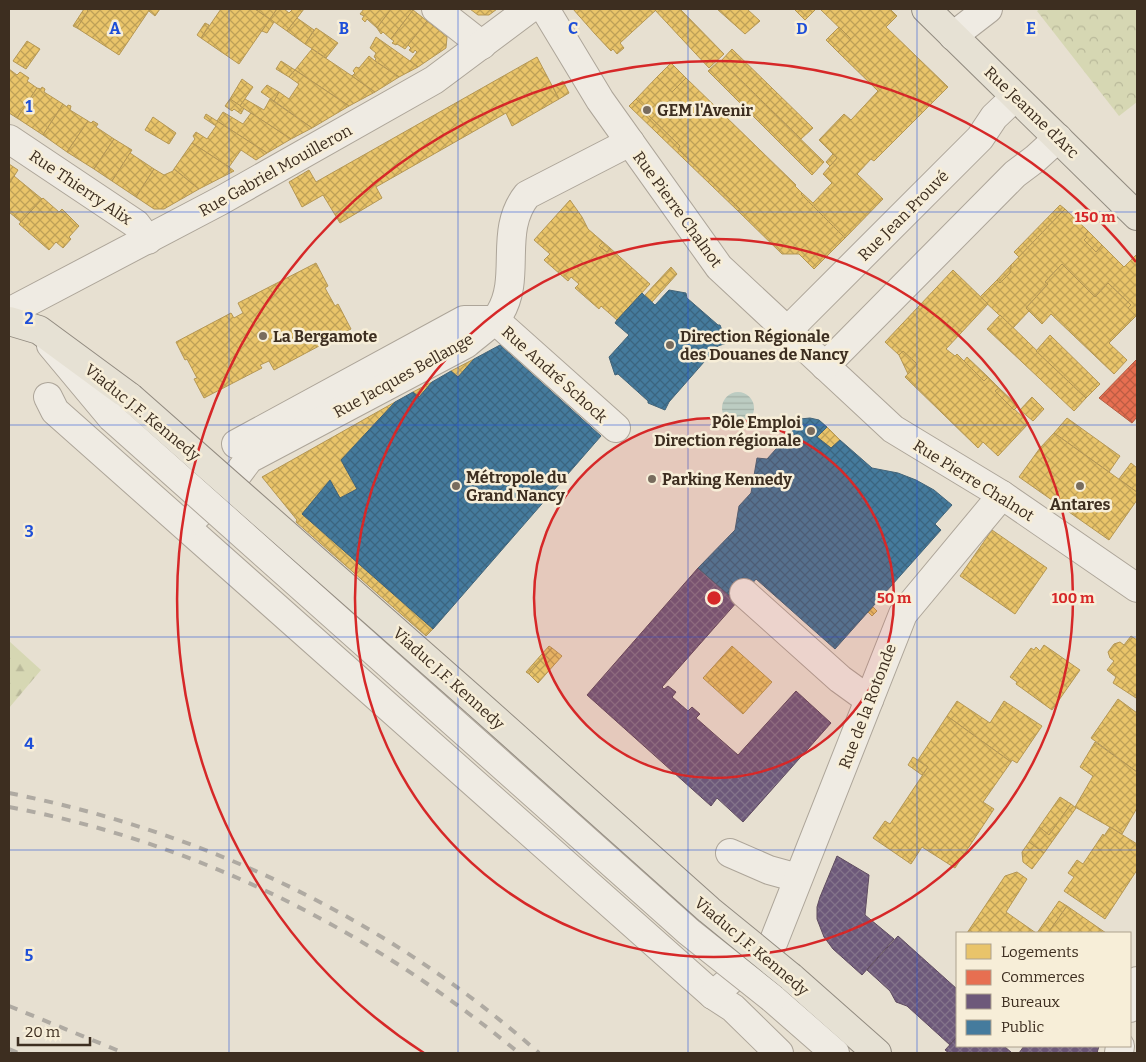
<svg xmlns="http://www.w3.org/2000/svg" width="1146" height="1062" viewBox="0 0 1146 1062" font-family="Bitter,serif">
<style>
.forest{fill:url(#forest-firs)}
.park{fill:url(#park-crowns)}
.water{fill:url(#water-rules)}
.homes{fill:url(#homes-cross-hatch);stroke:#b59754}
.shops{fill:url(#shops-cross-hatch);stroke:#b45c42}
.offices{fill:url(#offices-cross-hatch);stroke:#5f4c5f}
.public{fill:url(#public-cross-hatch);stroke:#436478}
.lines{fill:none;stroke-linecap:round;stroke-linejoin:round}
.minor-casing{stroke:#ada599;stroke-width:30}
.major-casing{stroke:#928b80;stroke-width:30}
.minor{stroke:#efebe3;stroke-width:28}
.major{stroke:#e6e1d4;stroke-width:28}
.rail{stroke:#afaaa2;stroke-width:4;stroke-dasharray:9 9;stroke-linecap:butt}
.minor-bridge-casing{stroke:#ada599;stroke-width:30;stroke-linecap:butt}
.major-bridge-casing{stroke:#928b80;stroke-width:30;stroke-linecap:butt}
.minor-bridge{stroke:#efebe3;stroke-width:28}
.major-bridge{stroke:#e6e1d4;stroke-width:28}
.grid{fill:none;stroke:#1d4ed8;stroke-width:1;stroke-opacity:0.55}
.ring{fill:none;stroke:#d62828;stroke-width:2.5}
.poi-dot{fill:#786c5e;stroke:#f7eed8;stroke-width:2}
.labels{text-anchor:middle;stroke-width:5;stroke-linejoin:round;paint-order:stroke}
.poi-label{font-size:16px;font-weight:bold;fill:#3d2e20;stroke:#f7eed8;text-anchor:start}
.street-label{font-size:16px;fill:#3d2e20;stroke:#f7eed8}
.grid-label{font-size:16px;text-anchor:middle;font-weight:bold;fill:#1d4ed8;stroke:#f7eed8;stroke-width:5;stroke-linejoin:round;paint-order:stroke}
.centre{fill:#d62828;stroke:#f7eed8;stroke-width:2.5}
.ring-label{font-size:15px;text-anchor:middle;font-weight:bold;fill:#d62828;stroke:#f7eed8;stroke-width:5;stroke-linejoin:round;paint-order:stroke}
</style>
<defs>
<pattern id="forest-firs" width="22" height="20" patternUnits="userSpaceOnUse" patternTransform="scale(1.25)"><rect width="22" height="20" fill="#d6d7b3"/><path d="M5 1l3.5 6h-7zM16 11l3.5 6h-7z" fill="#b9b99a"/></pattern>
<pattern id="park-crowns" width="20" height="18" patternUnits="userSpaceOnUse" patternTransform="scale(1.25)"><rect width="20" height="18" fill="#d6d7b3"/><path d="M2 6a3 3 0 1 1 6 0M12 15a3 3 0 1 1 6 0" fill="none" stroke="#b9b99a"/></pattern>
<pattern id="water-rules" width="6" height="5" patternUnits="userSpaceOnUse" patternTransform="scale(1.25)"><rect width="6" height="5" fill="#bcccc2"/><path d="M0 2.5h6" fill="none" stroke="#a2b0a6"/></pattern>
<pattern id="homes-cross-hatch" width="8" height="8" patternUnits="userSpaceOnUse" patternTransform="scale(1.25)"><rect width="8" height="8" fill="#e9c46a"/><path d="M0 0l8 8M0 8l8-8" fill="none" stroke="#bea057"/></pattern>
<pattern id="shops-cross-hatch" width="8" height="8" patternUnits="userSpaceOnUse" patternTransform="scale(1.25)"><rect width="8" height="8" fill="#e76f51"/><path d="M0 0l8 8M0 8l8-8" fill="none" stroke="#bc5c43"/></pattern>
<pattern id="offices-cross-hatch" width="8" height="8" patternUnits="userSpaceOnUse" patternTransform="scale(1.25)"><rect width="8" height="8" fill="#6d597a"/><path d="M0 0l8 8M0 8l8-8" fill="none" stroke="#83738a"/></pattern>
<pattern id="public-cross-hatch" width="8" height="8" patternUnits="userSpaceOnUse" patternTransform="scale(1.25)"><rect width="8" height="8" fill="#457b9d"/><path d="M0 0l8 8M0 8l8-8" fill="none" stroke="#3b6580"/></pattern>
</defs>
<rect width="100%" height="100%" fill="#e7e0d1"/>
<!-- forest -->
<path class="forest" d="M 9,641 L 41,670 L 9,708 Z"/>
<!-- park -->
<path class="park" d="M 1040,9 L 1137,9 L 1137,102 L 1119,116 L 1037,11 Z"/>
<!-- water -->
<circle class="water" cx="738" cy="408" r="16"/>
<!-- homes -->
<g class="homes">
<path d="M 84,9 L 87,9 L 88,11 L 77,28 L 73,26 Z"/>
<path d="M 87,9 L 150,9 L 119,55 L 77,28 L 88,11 Z"/>
<path d="M 150,9 L 160,9 L 155,16 L 149,11 Z"/>
<path d="M 221,9 L 255,9 L 270,19 L 239,64 L 201,38 Z"/>
<path d="M 255,9 L 277,9 L 270,19 Z"/>
<path d="M 277,9 L 284,9 L 289,13 L 293,9 L 304,9 L 287,31 L 270,19 Z"/>
<path d="M 364,9 L 391,9 L 377,28 L 367,19 L 365,22 L 362,19 L 364,16 L 360,14 Z"/>
<path d="M 391,9 L 411,9 L 413,10 L 391,39 L 383,32 L 381,34 L 377,28 Z"/>
<path d="M 470,9 L 497,9 L 489,15 L 478,15 Z"/>
<path d="M 573,9 L 654,9 L 656,10 L 620,43 L 624,48 L 617,54 L 613,49 L 611,51 L 595,34 Z"/>
<path d="M 654,9 L 680,9 L 724,54 L 709,68 Z"/>
<path d="M 717,9 L 747,9 L 760,21 L 745,34 Z"/>
<path d="M 794,9 L 816,9 L 805,20 Z"/>
<path d="M 820,9 L 890,9 L 897,16 L 886,27 L 948,87 L 874,161 L 871,159 L 857,174 L 883,199 L 845,238 L 801,194 L 802,193 L 813,203 L 832,183 L 823,174 L 837,158 L 819,140 L 844,114 L 851,120 L 878,91 L 838,52 L 851,39 Z"/>
<path d="M 413,10 L 427,21 L 405,49 L 397,44 L 396,45 L 392,43 L 394,41 L 391,39 Z"/>
<path d="M 297,18 L 314,30 L 305,44 L 287,31 Z"/>
<path d="M 270,19 L 274,22 L 267,33 L 262,31 Z"/>
<path d="M 427,21 L 447,37 L 446,48 L 418,67 L 410,61 L 417,52 L 415,50 L 413,53 L 409,50 L 411,48 L 408,45 Z"/>
<path d="M 205,23 L 209,25 L 201,38 L 197,35 Z"/>
<path d="M 839,27 L 851,39 L 838,52 L 826,40 Z"/>
<path d="M 316,28 L 338,43 L 326,58 L 305,44 Z"/>
<path d="M 376,37 L 410,61 L 418,67 L 399,77 L 375,61 L 376,58 L 374,57 L 376,53 L 370,48 Z"/>
<path d="M 27,41 L 40,49 L 26,69 L 13,61 Z"/>
<path d="M 312,49 L 352,76 L 375,92 L 349,106 L 295,70 Z"/>
<path d="M 732,49 L 813,128 L 801,139 L 721,61 Z"/>
<path d="M 369,56 L 375,61 L 399,77 L 375,92 L 352,76 L 355,73 L 353,71 L 356,67 L 359,68 Z"/>
<path d="M 537,57 L 559,99 L 512,126 L 506,113 L 376,187 L 382,198 L 340,223 L 323,195 L 302,207 L 289,182 L 309,170 L 316,182 Z"/>
<path d="M 720,60 L 824,162 L 812,175 L 708,71 Z"/>
<path d="M 281,61 L 295,70 L 289,77 L 276,69 Z"/>
<path d="M 671,63 L 686,78 L 672,92 L 657,77 Z"/>
<path d="M 9,69 L 17,75 L 20,72 L 29,78 L 27,81 L 37,88 L 17,118 L 9,113 Z"/>
<path d="M 295,70 L 349,106 L 312,128 L 274,101 L 279,92 L 289,99 L 299,84 L 289,77 Z"/>
<path d="M 657,77 L 672,92 L 686,78 L 796,185 L 795,186 L 802,193 L 801,194 L 845,238 L 814,269 L 799,254 L 782,254 L 738,211 L 740,209 L 678,149 L 680,146 L 648,115 L 651,113 L 636,99 Z"/>
<path d="M 242,79 L 253,87 L 240,106 L 230,99 Z"/>
<path d="M 563,81 L 569,93 L 559,99 L 553,87 Z"/>
<path d="M 267,85 L 279,92 L 274,101 L 261,92 Z"/>
<path d="M 42,87 L 45,89 L 44,92 L 63,104 L 43,135 L 17,118 L 37,88 L 41,89 Z"/>
<path d="M 230,99 L 244,108 L 241,114 L 234,109 L 232,111 L 225,106 Z"/>
<path d="M 245,99 L 264,110 L 270,99 L 312,128 L 291,139 L 240,106 Z"/>
<path d="M 636,99 L 651,113 L 648,115 L 680,146 L 678,149 L 740,209 L 738,211 L 629,106 Z"/>
<path d="M 63,104 L 67,107 L 68,105 L 71,106 L 70,110 L 88,121 L 67,152 L 43,135 Z"/>
<path d="M 223,112 L 243,124 L 251,113 L 291,139 L 267,153 L 217,121 Z"/>
<path d="M 206,114 L 217,121 L 267,153 L 256,160 L 241,150 L 229,167 L 192,143 L 195,139 L 193,136 L 196,132 L 207,139 L 216,126 L 204,118 Z"/>
<path d="M 153,117 L 176,133 L 169,144 L 145,130 Z"/>
<path d="M 88,121 L 91,123 L 93,121 L 98,124 L 96,127 L 114,139 L 94,169 L 67,152 Z"/>
<path d="M 114,139 L 132,150 L 112,181 L 94,169 Z"/>
<path d="M 192,143 L 229,167 L 234,171 L 199,189 L 174,169 Z"/>
<path d="M 130,153 L 154,169 L 136,197 L 112,181 Z"/>
<path d="M 833,154 L 837,158 L 830,166 L 826,162 Z"/>
<path d="M 9,164 L 18,170 L 9,184 Z"/>
<path d="M 154,169 L 164,175 L 173,171 L 174,169 L 199,189 L 164,209 L 154,209 L 136,197 Z"/>
<path d="M 14,176 L 42,199 L 21,222 L 9,212 L 9,184 Z"/>
<path d="M 43,198 L 59,212 L 62,209 L 79,226 L 69,237 L 71,239 L 63,248 L 56,242 L 49,250 L 19,224 Z"/>
<path d="M 570,200 L 582,217 L 588,229 L 603,242 L 599,246 L 607,252 L 610,248 L 650,284 L 617,320 L 601,306 L 599,309 L 575,288 L 579,284 L 571,277 L 568,281 L 544,260 L 550,254 L 534,240 Z"/>
<path d="M 1060,205 L 1065,209 L 1019,257 L 1014,252 Z"/>
<path d="M 1065,209 L 1088,231 L 1085,235 L 1087,237 L 1084,240 L 1096,252 L 1102,245 L 1124,267 L 1137,254 L 1137,317 L 1128,308 L 1131,305 L 1108,283 L 1095,297 L 1062,264 L 1045,282 L 1048,284 L 1026,308 L 1029,311 L 1013,328 L 980,297 L 997,280 L 1000,283 L 1010,273 L 1011,265 Z"/>
<path d="M 1088,231 L 1102,245 L 1096,252 L 1084,240 L 1087,237 L 1085,235 Z"/>
<path d="M 603,242 L 610,248 L 607,252 L 599,246 Z"/>
<path d="M 316,263 L 328,286 L 325,288 L 335,306 L 338,304 L 351,329 L 274,370 L 269,361 L 260,365 L 262,368 L 204,398 L 194,379 L 197,378 L 187,359 L 185,360 L 176,342 L 231,313 L 234,318 L 243,313 L 238,303 Z"/>
<path d="M 1062,264 L 1095,297 L 1108,283 L 1131,305 L 1128,308 L 1136,316 L 1109,343 L 1127,360 L 1114,374 L 1051,314 L 1042,324 L 1026,308 L 1048,284 L 1045,282 Z"/>
<path d="M 1011,265 L 1010,273 L 1000,283 L 997,280 Z"/>
<path d="M 671,267 L 677,274 L 652,302 L 645,295 Z"/>
<path d="M 953,270 L 988,304 L 946,349 L 955,356 L 957,354 L 984,381 L 988,377 L 999,388 L 995,391 L 1029,423 L 998,456 L 983,442 L 978,448 L 905,377 L 917,364 L 903,351 L 899,355 L 885,342 Z"/>
<path d="M 1000,315 L 1086,398 L 1074,411 L 987,329 Z"/>
<path d="M 1050,335 L 1100,384 L 1086,398 L 1036,351 Z"/>
<path d="M 903,351 L 917,364 L 908,374 L 899,355 Z"/>
<path d="M 967,357 L 988,377 L 984,381 L 964,361 Z"/>
<path d="M 474,359 L 458,377 L 451,371 Z"/>
<path d="M 432,382 L 419,397 L 413,392 Z"/>
<path d="M 999,388 L 1018,406 L 1014,410 L 995,391 Z"/>
<path d="M 1032,397 L 1044,409 L 1033,421 L 1020,410 Z"/>
<path d="M 395,402 L 341,460 L 357,489 L 340,498 L 330,480 L 302,514 L 433,629 L 426,636 L 296,522 L 297,520 L 262,477 Z"/>
<path d="M 1067,418 L 1120,456 L 1109,472 L 1054,433 Z"/>
<path d="M 827,427 L 840,440 L 831,448 L 817,437 Z"/>
<path d="M 1054,433 L 1137,492 L 1137,500 L 1109,540 L 1019,477 L 1040,448 Z"/>
<path d="M 1131,463 L 1137,468 L 1137,492 L 1119,479 Z"/>
<path d="M 992,530 L 1047,568 L 1015,614 L 960,576 Z"/>
<path d="M 873,607 L 877,611 L 872,616 L 868,612 Z"/>
<path d="M 1131,636 L 1137,640 L 1137,696 L 1136,698 L 1113,683 L 1116,677 L 1107,670 L 1114,661 L 1110,658 L 1108,652 L 1114,644 L 1120,642 L 1124,645 Z"/>
<path d="M 1044,645 L 1080,670 L 1052,710 L 1016,684 L 1017,682 L 1010,677 L 1031,648 L 1034,650 L 1036,647 L 1040,651 Z"/>
<path d="M 549,646 L 552,648 L 529,674 L 526,672 Z"/>
<path d="M 732,646 L 772,682 L 743,714 L 703,678 Z"/>
<path d="M 552,648 L 562,656 L 538,683 L 529,674 Z"/>
<path d="M 1118,699 L 1137,713 L 1137,772 L 1091,738 Z"/>
<path d="M 957,701 L 990,723 L 1004,701 L 1042,726 L 1017,763 L 1012,760 L 1011,762 L 947,716 Z"/>
<path d="M 947,716 L 1011,762 L 983,802 L 994,809 L 955,868 L 922,847 L 911,864 L 873,838 L 885,821 L 890,824 L 928,767 L 918,760 Z"/>
<path d="M 1095,742 L 1137,772 L 1137,808 L 1122,834 L 1075,807 L 1093,776 L 1080,767 Z"/>
<path d="M 913,757 L 928,767 L 922,775 L 908,765 Z"/>
<path d="M 1060,797 L 1071,804 L 1049,835 L 1039,827 Z"/>
<path d="M 1071,804 L 1076,808 L 1044,853 L 1029,842 L 1039,827 L 1049,835 Z"/>
<path d="M 1110,827 L 1137,844 L 1137,870 L 1105,919 L 1064,891 L 1074,877 L 1068,873 L 1077,860 L 1083,864 L 1103,834 L 1104,836 Z"/>
<path d="M 1029,842 L 1044,853 L 1032,869 L 1023,862 L 1022,852 Z"/>
<path d="M 1017,872 L 1027,879 L 1006,912 L 1036,933 L 967,933 L 1005,876 Z"/>
<path d="M 1059,901 L 1067,906 L 1048,933 L 1037,933 Z"/>
<path d="M 1067,906 L 1106,933 L 1048,933 Z"/>
</g>
<!-- shops -->
<path class="shops" d="M 1137,359 L 1137,417 L 1132,423 L 1099,398 Z"/>
<!-- offices -->
<g class="offices">
<path d="M 698,568 L 737,602 L 662,687 L 664,689 L 668,686 L 676,692 L 672,697 L 688,711 L 692,707 L 700,714 L 696,718 L 738,755 L 796,691 L 831,723 L 743,822 L 717,798 L 711,806 L 587,695 Z"/>
<path d="M 837,856 L 869,875 L 865,915 L 894,939 L 862,975 L 833,949 L 824,937 L 817,919 L 817,907 L 820,897 Z"/>
<path d="M 898,936 L 957,989 L 957,1037 L 950,1045 L 907,1006 L 896,1002 L 890,991 L 867,970 Z"/>
<path d="M 957,1037 L 957,1046 L 1004,1046 L 1012,1053 L 949,1053 L 945,1050 Z"/>
<path d="M 1024,1046 L 1099,1046 L 1097,1053 L 1019,1053 Z"/>
</g>
<!-- public -->
<g class="public">
<path d="M 669,290 L 686,293 L 687,298 L 718,325 L 720,325 L 727,343 L 718,346 L 669,402 L 665,410 L 648,403 L 648,401 L 618,374 L 615,375 L 609,357 L 629,335 L 615,323 L 617,320 L 642,293 L 655,305 Z"/>
<path d="M 500,345 L 601,436 L 433,629 L 302,514 L 330,480 L 340,498 L 357,489 L 341,460 L 395,402 L 413,392 L 419,397 L 432,382 L 451,371 L 458,377 L 474,359 Z"/>
<path d="M 810,418 L 819,420 L 827,427 L 817,437 L 831,448 L 840,440 L 872,468 L 898,473 L 916,480 L 934,490 L 952,505 L 935,524 L 941,530 L 835,649 L 756,579 L 737,602 L 698,568 L 735,530 L 739,506 L 751,493 L 757,458 L 767,459 L 794,429 L 792,422 L 800,419 Z"/>
</g>
<g class="lines">
<!-- minor casing -->
<g class="minor-casing">
<g id="minor">
<path d="M 436,9 L 482,45"/>
<path d="M 545,9 L 600,100 L 719,267 L 893,429 L 1002,495 L 1137,588"/>
<path d="M 953,36 L 988,9"/>
<path d="M 9,139 L 136,224 L 148,240"/>
<path d="M 9,312 L 220,201 L 434,80 L 529,9"/>
<path d="M 787,331 L 980,138 L 994,117 L 1015,97"/>
<path d="M 51,345 L 111,417"/>
<path d="M 825,366 L 1015,174 L 1035,159 L 1058,138"/>
<path d="M 48,397 L 55,411 L 713,995 L 733,1008 L 779,1053"/>
<path d="M 236,444 L 464,320 L 495,320 L 616,428"/>
<path d="M 191,521 L 234,479 L 249,459 L 466,344 C 477,334 492,325 500,313 C 522,277 498,231 527,195 L 630,142"/>
<path d="M 744,593 L 840,679 L 869,700"/>
<path d="M 730,853 L 769,870 L 798,878"/>
<path d="M 713,995 L 773,943 L 903,614 L 1002,495"/>
<path d="M 772,998 L 835,1053"/>
<path d="M 1130,1008 L 1137,981"/>
<path d="M 1119,1053 L 1120,1046"/>
</g>
</g>
<!-- major casing -->
<g class="major-casing">
<g id="major">
<path d="M 926,9 L 1137,216"/>
<path d="M 9,321 L 39,330 L 130,397"/>
<path d="M 791,977 L 877,1053"/>
</g>
</g>
<!-- minor -->
<use href="#minor" class="minor"/>
<!-- major -->
<use href="#major" class="major"/>
<!-- rail -->
<g class="rail">
<path d="M 9,793 C 208,833 387,919 539,1053"/>
<path d="M 9,807 C 199,843 370,930 519,1053"/>
<path d="M 9,1006 L 124,1053"/>
<path d="M 9,1049 L 18,1053"/>
</g>
<!-- minor-bridge casing -->
<g class="minor-bridge-casing">
<path id="minor-bridge" d="M 111,417 L 689,932 L 772,998"/>
</g>
<!-- major-bridge casing -->
<g class="major-bridge-casing">
<path id="major-bridge" d="M 130,397 L 476,702 L 709,910 L 791,977"/>
</g>
<!-- minor-bridge -->
<use href="#minor-bridge" class="minor-bridge"/>
<!-- major-bridge -->
<use href="#major-bridge" class="major-bridge"/>
</g>
<!-- grid -->
<path class="grid" d="M 229,9 L 229,1053M 458,9 L 458,1053M 688,9 L 688,1053M 917,9 L 917,1053M 9,212 L 1137,212M 9,425 L 1137,425M 9,637 L 1137,637M 9,850 L 1137,850"/>
<!-- distance rings -->
<circle cx="714" cy="598" r="180" fill="#d62828" fill-opacity=".12"/>
<g class="ring">
<circle cx="714" cy="598" r="180"/>
<circle cx="714" cy="598" r="359"/>
<path d="M424 1053A539 539 0 1 1 1136 262"/>
</g>
<!-- markers -->
<g class="poi-dot">
<circle cx="647" cy="110" r="5"/>
<circle cx="263" cy="336" r="5"/>
<circle cx="670" cy="345" r="5"/>
<circle cx="811" cy="431" r="5"/>
<circle cx="652" cy="479" r="5"/>
<circle cx="456" cy="486" r="5"/>
<circle cx="1080" cy="486" r="5"/>
</g>
<g class="labels">
<!-- poi labels -->
<g class="poi-label">
<text x="657" y="116">GEM l'Avenir</text>
<text x="273" y="342">La Bergamote</text>
<text x="680" y="342">Direction Régionale<tspan x="680" dy="18">des Douanes de Nancy</tspan></text>
<text x="801" y="428" text-anchor="end">Pôle Emploi<tspan x="801" dy="18">Direction régionale</tspan></text>
<text x="466" y="483">Métropole du<tspan x="466" dy="18">Grand Nancy</tspan></text>
<text x="662" y="485">Parking Kennedy</text>
<text x="1080" y="510" text-anchor="middle">Antares</text>
</g>
<!-- street labels -->
<g class="street-label">
<text transform="translate(1032 112) rotate(44)" y="6">Rue Jeanne d'Arc</text>
<text transform="translate(275 170) rotate(-29)" y="6">Rue Gabriel Mouilleron</text>
<text transform="translate(81 187) rotate(34)" y="6">Rue Thierry Alix</text>
<text transform="translate(678 209) rotate(54)" y="6">Rue Pierre Chalnot</text>
<text transform="translate(903 215) rotate(-45)" y="6">Rue Jean Prouvé</text>
<text transform="translate(555 374) rotate(42)" y="6">Rue André Schock</text>
<text transform="translate(403 375) rotate(-29)" y="6">Rue Jacques Bellange</text>
<text transform="translate(143 412) rotate(39)" y="6">Viaduc J.F. Kennedy</text>
<text transform="translate(974 480) rotate(32)" y="6">Rue Pierre Chalnot</text>
<text transform="translate(449 678) rotate(42)" y="6">Viaduc J.F. Kennedy</text>
<text transform="translate(867 706) rotate(-69)" y="6">Rue de la Rotonde</text>
<text transform="translate(752 946) rotate(40)" y="6">Viaduc J.F. Kennedy</text>
</g>
</g>
<g class="grid-label">
<text x="115" y="34">A</text>
<text x="344" y="34">B</text>
<text x="573" y="34">C</text>
<text x="802" y="34">D</text>
<text x="1031" y="34">E</text>
<text x="29" y="112">1</text>
<text x="29" y="324">2</text>
<text x="29" y="537">3</text>
<text x="29" y="749">4</text>
<text x="29" y="961">5</text>
</g>
<circle cx="714" cy="598" r="8" class="centre"/>
<g class="ring-label">
<text x="1095" y="222">150 m</text>
<text x="894" y="603">50 m</text>
<text x="1073" y="603">100 m</text>
</g>
<!-- border -->
<rect width="1146" height="1062" fill="none" stroke="#3d2e20" stroke-width="20"/>
<!-- legend -->
<rect x="956" y="932" width="175" height="115" fill="#f7eed8" stroke="#ada18e"/>
<rect x="966" y="944" width="25" height="15" fill="#e9c46a" stroke="#ada18e"/>
<text x="1001" y="957" font-size="15" fill="#3d2e20">Logements</text>
<rect x="966" y="970" width="25" height="15" fill="#e76f51" stroke="#ada18e"/>
<text x="1001" y="982" font-size="15" fill="#3d2e20">Commerces</text>
<rect x="966" y="994" width="25" height="15" fill="#6d597a" stroke="#ada18e"/>
<text x="1001" y="1007" font-size="15" fill="#3d2e20">Bureaux</text>
<rect x="966" y="1020" width="25" height="15" fill="#457b9d" stroke="#ada18e"/>
<text x="1001" y="1032" font-size="15" fill="#3d2e20">Public</text>
<!-- scale -->
<path d="M18 1037v8h72v-8" fill="none" stroke="#3d2e20" stroke-width="2.5"/>
<text x="25" y="1037" font-size="15" fill="#3d2e20" stroke="#f7eed8" stroke-width="4" paint-order="stroke">20 m</text>
</svg>
